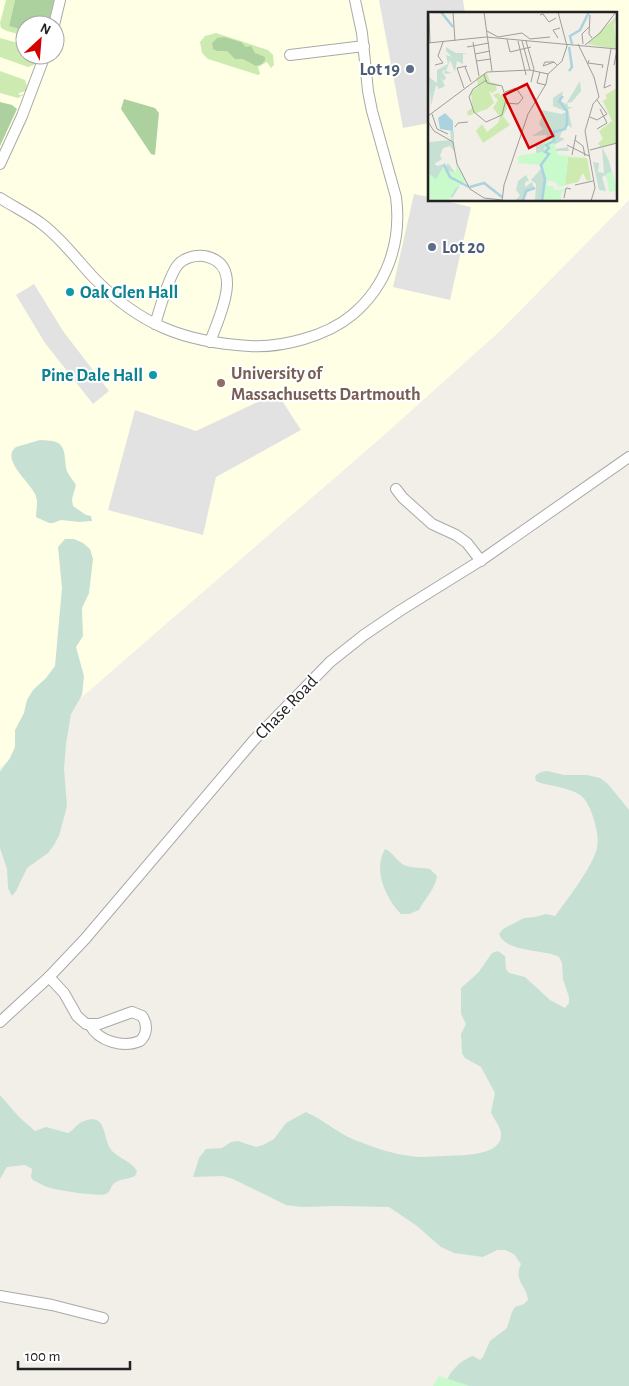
<svg xmlns="http://www.w3.org/2000/svg" width="629" height="1386" viewBox="0 0 629 1386" font-family="'Alegreya Sans',sans-serif">
<style>
.education{fill:#ffffe5;fill-rule:evenodd}
.grass{fill:#cdebb0}
.forest{fill:#add19e}
.wetland{fill:#c6e0d4}
.park{fill:#c8facc}
.parking{fill:#e2e2e2}
.lines{fill:none;stroke-linecap:round;stroke-linejoin:round}
.minor-casing{stroke:#a9a9a9;stroke-width:12}
.minor{stroke:#fff;stroke-width:10}
.service-dot{fill:#5c6f8a;stroke:#fff;stroke-width:2}
.culture-dot{fill:#0f9aa8;stroke:#fff;stroke-width:2}
.education-dot{fill:#8d6e63;stroke:#fff;stroke-width:2}
.labels{text-anchor:middle;stroke-width:4;stroke-linejoin:round;paint-order:stroke}
.service-label{font-size:18px;font-weight:bold;fill:#4e5e75;stroke:#fff;text-anchor:end}
.culture-label{font-size:18px;font-weight:bold;fill:#0d838f;stroke:#fff;text-anchor:start}
.education-label{font-size:18px;font-weight:bold;fill:#785e54;stroke:#fff;text-anchor:start}
.street-label{font-size:18px;fill:#222;stroke:#fff}
.inset-river{fill:none;stroke:#aad3df;stroke-width:2.5}
.inset-road{fill:none;stroke:#9f9d99;stroke-width:1}
.view{fill:#d40000;fill-opacity:0.15;stroke:#d40000;stroke-width:2.5}
.inset-edge{fill:none;stroke:#222;stroke-width:2.5}
</style>
<rect width="100%" height="100%" fill="#f2efe9"/>
<!-- education -->
<path class="education" d="M 0,0 L 629,0 L 629,200 L 500,331 L 383,436 L 0,768 ZM 429,14 L 615,14 L 615,200 L 429,200 ZM 25,25 L 55,25 L 55,55 L 25,55 Z"/>
<!-- grass -->
<g class="grass">
<path d="M 6,0 L 15,0 L 9,26 L 25,31 L 25,36 L 7,31 L 1,28 L 0,23 Z"/>
<path d="M 216,33 L 268,50 L 273,55 L 274,65 L 271,68 L 267,62 L 258,67 L 260,74 L 258,75 L 208,59 L 202,53 L 200,42 L 205,36 Z"/>
<path d="M 0,38 L 25,45 L 25,55 L 39,55 L 34,65 L 28,67 L 0,57 Z"/>
<path d="M 0,71 L 25,80 L 27,86 L 26,91 L 19,93 L 19,95 L 25,94 L 18,98 L 0,93 Z"/>
</g>
<!-- forest -->
<g class="forest">
<path d="M 15,0 L 54,0 L 48,25 L 25,25 L 25,31 L 9,26 Z"/>
<path d="M 224,37 L 241,42 L 246,47 L 251,46 L 255,53 L 265,57 L 265,60 L 262,64 L 256,66 L 243,59 L 235,59 L 227,51 L 217,51 L 213,49 L 212,43 L 217,38 Z"/>
<path d="M 124,99 L 155,108 L 159,113 L 155,155 L 151,154 L 121,109 Z"/>
<path d="M 0,102 L 12,105 L 17,109 L 0,146 Z"/>
</g>
<!-- wetland -->
<g class="wetland">
<path d="M 40,440 C 55,441 64,440 65,459 C 66,463 65,467 67,471 C 69,476 73,480 76,485 L 72,499 L 73,506 L 86,515 L 91,516 L 92,521 L 79,522 L 61,520 L 53,523 L 49,523 L 36,517 C 36,509 39,502 35,494 C 30,482 0,459 16,447 Z"/>
<path d="M 65,539 L 74,539 L 83,543 L 90,549 L 93,559 L 89,593 L 82,608 L 83,636 L 76,647 L 84,676 L 82,695 L 71,714 L 66,744 L 64,769 L 67,806 L 59,836 L 54,845 L 48,853 L 27,868 L 16,891 L 12,896 L 8,888 L 7,869 L 0,848 L 0,772 L 10,758 L 15,747 L 15,730 L 24,713 L 27,700 L 33,690 L 46,678 L 55,666 L 62,588 L 58,547 Z"/>
<path d="M 547,771 L 564,775 L 587,775 L 600,778 L 608,784 L 629,810 L 629,1386 L 445,1386 C 448,1373 460,1360 473,1356 L 480,1360 L 483,1357 L 490,1341 L 507,1328 L 512,1312 L 515,1307 L 524,1304 L 528,1300 C 527,1285 513,1282 521,1264 L 514,1254 L 505,1250 L 497,1250 L 483,1257 L 454,1253 L 441,1247 L 417,1226 L 389,1207 L 338,1206 L 301,1207 L 286,1205 L 233,1179 L 223,1176 L 193,1177 L 199,1158 L 206,1149 L 222,1148 L 231,1142 L 238,1141 L 256,1147 L 263,1145 L 274,1139 L 286,1123 L 306,1112 C 326,1121 342,1137 363,1143 C 378,1149 394,1154 410,1156 C 422,1158 433,1156 444,1156 C 458,1155 500,1157 501,1136 C 502,1128 494,1120 491,1112 L 495,1093 L 481,1067 L 465,1058 L 462,1053 L 461,1034 L 466,1024 L 461,1014 L 461,988 L 478,973 L 492,953 L 498,951 L 505,956 L 506,969 L 509,973 L 525,977 L 550,1000 L 565,1008 L 569,1003 L 569,997 L 563,979 L 562,963 L 559,957 C 544,949 506,953 499,934 L 503,929 L 524,918 L 535,917 L 546,914 L 555,916 C 567,900 593,866 597,848 C 599,837 596,825 592,814 C 590,808 586,799 580,795 C 569,788 553,786 540,783 L 536,781 L 535,777 C 538,772 542,772 547,771 Z"/>
<path d="M 385,849 C 392,852 395,858 401,863 C 408,869 421,867 430,869 L 437,876 C 435,890 425,898 419,910 L 409,914 L 401,914 C 385,897 373,870 385,849 Z"/>
<path d="M 0,1095 L 19,1117 L 35,1131 L 46,1127 L 68,1133 C 74,1130 77,1123 84,1121 C 108,1112 102,1140 112,1151 C 120,1159 131,1161 137,1171 L 135,1176 C 129,1179 121,1179 116,1182 C 110,1185 112,1191 106,1194 C 99,1197 56,1190 47,1187 C 42,1185 37,1182 33,1180 L 31,1177 L 32,1169 L 25,1165 L 7,1167 L 0,1179 Z"/>
</g>
<!-- park -->
<path class="park" d="M 439,1376 L 470,1386 L 433,1386 Z"/>
<!-- parking -->
<g class="parking">
<path d="M 379,0 L 463,0 L 465,14 L 429,14 L 429,123 L 403,128 Z"/>
<path d="M 414,194 L 429,197 L 429,200 L 441,200 L 471,207 L 450,300 L 393,287 Z"/>
<path d="M 34,284 L 63,331 L 109,391 L 93,404 L 45,343 L 16,295 Z"/>
<path d="M 277,393 L 301,430 L 216,477 L 203,535 L 108,510 L 135,410 L 196,431 Z"/>
</g>
<g class="lines">
<!-- minor casing -->
<g class="minor-casing">
<g id="minor">
<path d="M 54,25 L 60,0"/>
<path d="M 290,55 L 364,46"/>
<path d="M 0,164 L 22,116 L 45,55"/>
<path d="M 0,198 C 14,207 29,214 42,224 C 62,239 77,260 94,278 C 140,325 184,342 249,346 C 282,348 327,336 352,315 C 387,286 402,242 396,197 L 372,111 L 368,91 L 362,33 L 355,0"/>
<path d="M 155,324 C 160,309 168,278 177,266 C 183,258 194,255 204,256 C 247,264 218,319 210,342"/>
<path d="M 396,489 L 403,498 L 432,524 L 456,535 L 467,543 L 481,561"/>
<path d="M 49,977 L 64,993 L 77,1016 L 86,1024 L 99,1024 L 132,1012 L 142,1016 C 148,1024 147,1035 140,1041 C 124,1048 99,1042 90,1025"/>
<path d="M 0,1022 L 49,977 L 85,939 L 254,740 L 330,662 L 364,635 L 401,610 L 483,559 L 629,457"/>
<path d="M 0,1296 L 52,1305 L 103,1318"/>
</g>
</g>
<!-- minor -->
<use href="#minor" class="minor"/>
</g>
<!-- markers -->
<g class="service-dot">
<circle cx="410" cy="69" r="5"/>
<circle cx="432" cy="247" r="5"/>
</g>
<g class="culture-dot">
<circle cx="70" cy="292" r="5"/>
<circle cx="153" cy="375" r="5"/>
</g>
<circle class="education-dot" cx="221" cy="383" r="5"/>
<g class="labels">
<!-- service labels -->
<g class="service-label">
<text x="400" y="75">Lot 19</text>
<text x="442" y="253" text-anchor="start">Lot 20</text>
</g>
<!-- culture labels -->
<g class="culture-label">
<text x="80" y="298">Oak Glen Hall</text>
<text x="143" y="381" text-anchor="end">Pine Dale Hall</text>
</g>
<!-- education labels -->
<g class="education-label">
<text x="231" y="379">University of<tspan x="231" dy="21">Massachusetts Dartmouth</tspan></text>
</g>
<!-- street labels -->
<g class="street-label">
<text transform="translate(286 707) rotate(-46)" y="6">Chase Road</text>
</g>
</g>
<!-- overview -->
<g transform="translate(428 12)">
<rect width="189" height="189" fill="#f2efe9"/>
<path d="M 189,4 L 186,13 L 189,37 L 159,32 ZM 59,61 L 62,70 L 73,73 L 68,74 L 69,78 L 64,81 L 61,79 L 66,91 L 59,97 L 40,104 L 39,100 L 44,96 L 43,80 L 59,68 L 47,75 L 50,72 L 48,66 ZM 189,76 L 189,131 L 172,135 L 170,131 L 175,127 L 171,119 L 184,109 L 175,89 L 179,86 L 177,83 ZM 76,77 L 79,97 L 75,104 L 82,113 L 55,131 L 48,119 L 54,112 L 59,120 L 70,111 L 72,105 L 65,96 L 70,88 L 65,83 L 70,81 L 76,85 ZM 140,145 L 159,146 L 163,168 L 159,169 L 155,161 L 150,170 L 137,173 Z" fill="#cdebb0"/>
<path d="M 18,35 L 28,41 L 40,41 L 35,42 L 35,52 L 29,49 L 27,60 L 22,48 L 18,59 L 24,61 L 16,62 L 17,57 L 14,60 L 18,66 L 16,69 L 13,66 L 17,74 L 11,77 L 8,73 L 3,94 L 1,65 L 9,71 L 9,58 L 20,52 L 18,43 L 24,45 L 18,39 ZM 152,69 L 153,79 L 144,90 L 139,91 L 140,95 L 146,95 L 140,97 L 144,116 L 140,113 L 133,121 L 132,125 L 137,127 L 124,134 L 128,137 L 140,135 L 141,139 L 128,139 L 128,170 L 120,168 L 115,176 L 124,189 L 107,189 L 108,172 L 103,168 L 113,157 L 111,152 L 117,140 L 108,141 L 108,133 L 116,131 L 119,123 L 104,124 L 115,117 L 111,112 L 114,104 L 110,103 L 115,102 L 114,98 L 133,102 L 139,100 L 125,94 L 125,86 L 135,79 L 133,89 L 138,92 ZM 22,118 L 26,119 L 26,139 L 22,134 L 15,136 L 12,144 L 14,147 L 6,152 L 10,154 L 17,151 L 19,158 L 18,154 L 20,151 L 29,163 L 28,148 L 31,175 L 25,185 L 10,189 L 0,172 L 0,130 L 23,128 ZM 174,135 L 181,149 L 189,180 L 177,163 L 174,165 L 178,179 L 171,178 L 165,150 L 171,151 L 170,160 L 176,161 ZM 98,163 L 101,169 L 97,170 L 97,175 L 104,170 L 106,176 L 100,179 L 95,189 L 87,189 L 92,183 L 88,178 L 90,169 Z" fill="#c6e0d4"/>
<path d="M 124,126 L 130,143 L 159,146 L 140,145 L 137,174 L 131,175 L 127,170 L 120,168 L 119,174 L 125,174 L 126,178 L 138,177 L 133,182 L 133,189 L 115,189 L 117,167 L 114,153 L 86,151 L 90,151 L 91,147 L 88,147 L 93,143 L 116,140 L 117,127 ZM 28,153 L 41,173 L 37,170 L 27,177 L 20,189 L 0,189 L 0,161 L 8,167 L 16,154 L 18,159 L 28,160 ZM 184,159 L 189,179 L 181,180 L 178,162 Z" fill="#c8facc"/>
<path d="M 17,101 L 25,109 L 25,119 L 12,117 L 10,106 Z" fill="#aad3df"/>
<path class="inset-river" d="M 13,0 L 25,15M 144,32 L 142,24 L 152,18 L 161,0M 141,35 L 144,55 L 141,59M 16,153 L 22,165 L 41,175M 42,175 L 56,171 L 74,185M 95,189 L 98,179 L 107,176M 114,189 L 117,167 L 113,153 L 121,142 L 117,140 L 121,136 L 118,133 L 126,129 L 126,120 L 137,117 L 139,112 L 139,99 L 131,89 L 135,84"/>
<path class="inset-road" d="M 25,0 L 27,29M 56,0 L 64,59M 1,2 L 2,31M 112,3 L 115,2 L 121,10 L 128,6M 162,3 L 161,22 L 164,26M 59,19 L 70,25 L 94,21 L 102,27 L 122,25M 130,26 L 125,18 L 132,16M 79,27 L 82,40 L 103,35M 90,29 L 98,63M 94,29 L 102,58M 98,29 L 106,57 L 103,70M 45,30 L 51,64M 0,31 L 58,25 L 189,37M 150,32 L 166,65 L 171,85 L 165,92 L 157,119 L 167,176 L 163,189M 155,32 L 154,22 L 161,15M 157,33 L 172,21 L 188,0M 39,35 L 61,31M 183,37 L 176,76 L 183,73M 47,42 L 62,39M 161,48 L 160,51 L 175,53 L 174,56M 48,49 L 63,47M 126,50 L 115,54 L 117,50 L 126,50 L 129,53M 7,53 L 15,51 L 10,44 L 15,30M 186,53 L 189,38M 37,55 L 43,70M 112,60 L 109,71 L 118,73M 56,62 L 58,69 L 59,70 L 59,71 L 74,74 L 78,87 L 74,103 L 58,110 L 46,100 L 41,85 L 45,77 L 57,69 L 58,69 L 59,68M 36,76 L 29,56 L 39,54M 77,80 L 88,76 L 95,86 L 90,92 L 78,91M 4,102 L 9,117 L 20,122M 0,104 L 59,60 L 102,58 L 120,62 L 134,49 L 139,34 L 130,0M 162,105 L 169,108 L 179,102 L 169,88M 0,110 L 6,119 L 25,130 L 29,152 L 42,177 L 56,186 L 74,188M 27,115 L 30,111 L 40,110M 169,117 L 179,111 L 172,97M 147,128 L 155,134 L 157,144M 139,133 L 161,144M 162,138 L 189,131M 144,143 L 148,123M 147,173 L 165,169M 136,186 L 138,176 L 143,177M 74,189 L 76,173 L 100,102 L 118,72 L 120,62"/>
<path class="view" d="M 99,72 L 125,124 L 101,136 L 76,83 Z"/>
<rect width="189" height="189" class="inset-edge"/>
</g>
<!-- north arrow -->
<g transform="translate(40 40) rotate(26)"><circle r="24" fill="#ffffff" stroke="#a7a7a7"/>
<path d="M0-4L9 19L0 12L-9 19Z" fill="#d40000"/>
<text y="-8" font-size="14" font-weight="bold" text-anchor="middle" fill="#222222">N</text>
</g>
<!-- scale -->
<path d="M18 1361v8h112v-8" fill="none" stroke="#222222" stroke-width="2.5"/>
<text x="25" y="1361" font-size="15" fill="#222222" stroke="#ffffff" stroke-width="4" paint-order="stroke">100 m</text>
</svg>
